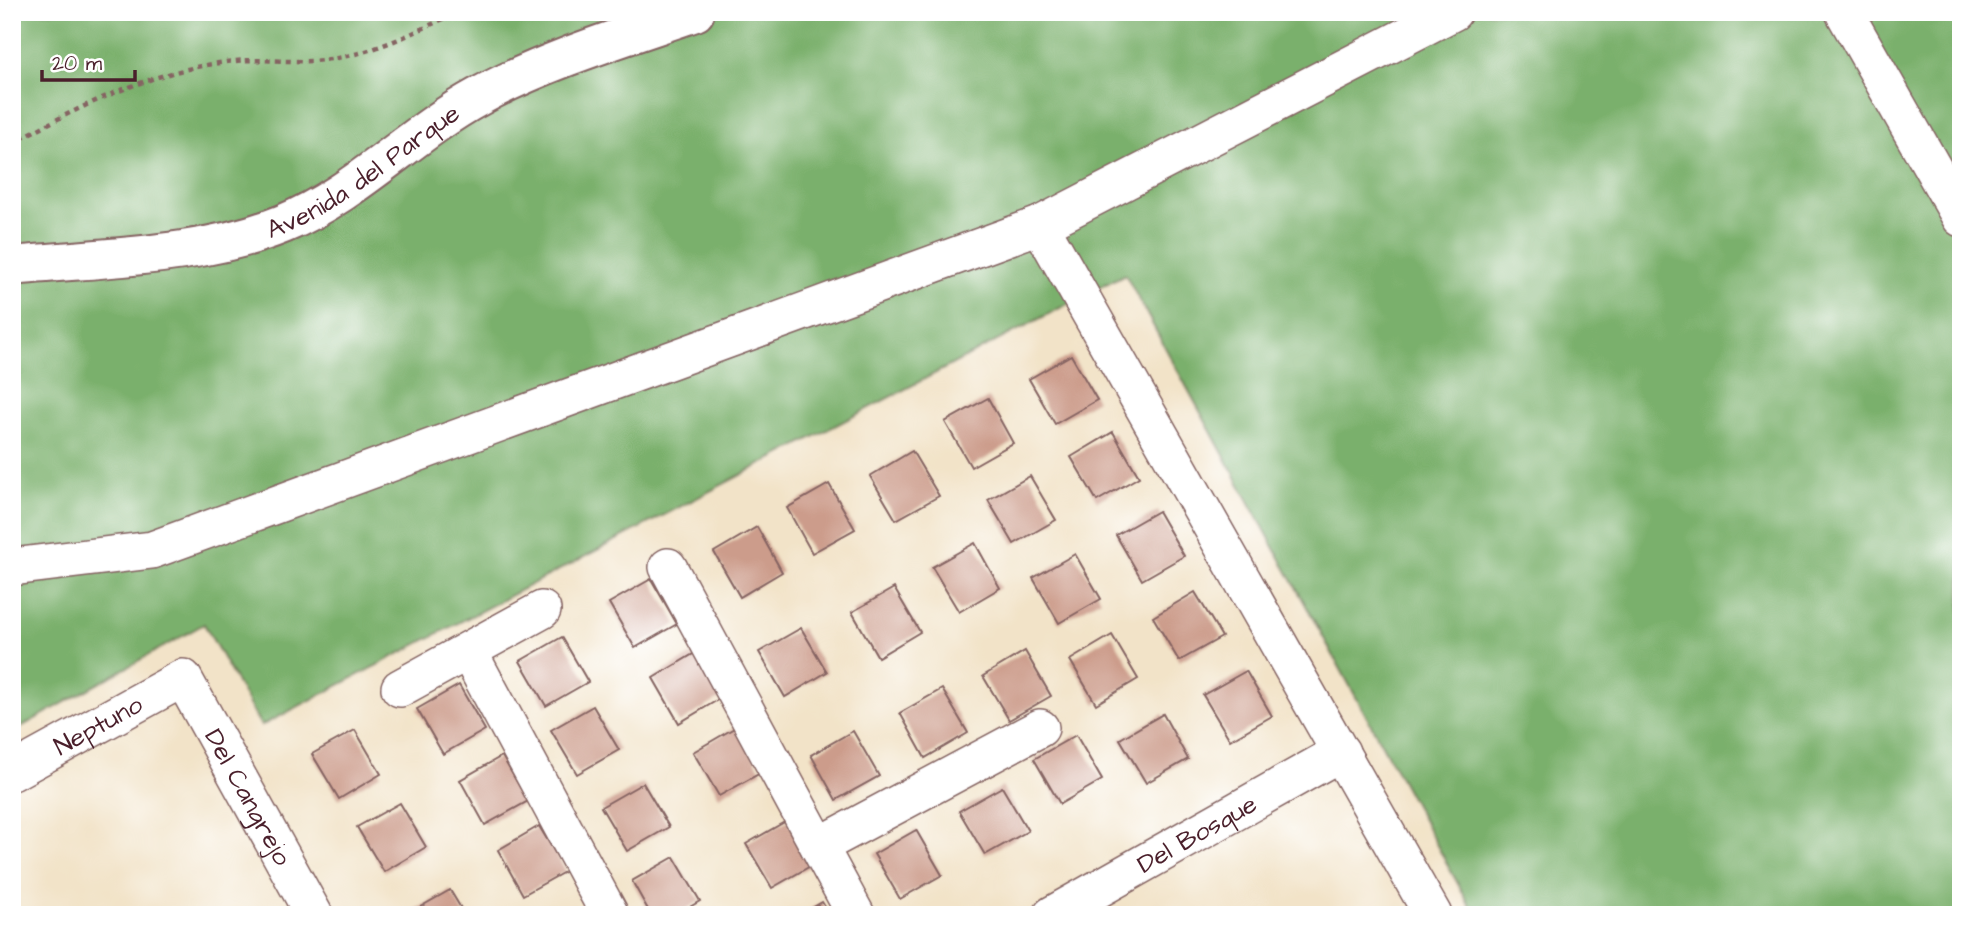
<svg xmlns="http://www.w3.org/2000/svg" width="1973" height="927" viewBox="0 0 1973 927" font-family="'Architects Daughter',sans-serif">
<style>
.forest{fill:#7ab06c;stroke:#62684c;stroke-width:2}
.building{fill:#cc9c8b}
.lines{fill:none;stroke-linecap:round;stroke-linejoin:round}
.street-casing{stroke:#856462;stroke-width:40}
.secondary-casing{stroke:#856462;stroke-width:42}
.path{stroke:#856462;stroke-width:4.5;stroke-dasharray:5 5;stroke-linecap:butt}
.street{stroke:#fff;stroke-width:37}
.secondary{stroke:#fff;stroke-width:38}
.labels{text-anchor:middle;stroke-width:5;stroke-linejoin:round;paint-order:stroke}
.street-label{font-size:26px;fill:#4a1f2b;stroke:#fff}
</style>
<rect width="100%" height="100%" fill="#fff"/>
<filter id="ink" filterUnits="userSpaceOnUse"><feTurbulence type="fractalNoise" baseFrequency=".0143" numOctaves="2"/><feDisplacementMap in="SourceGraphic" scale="14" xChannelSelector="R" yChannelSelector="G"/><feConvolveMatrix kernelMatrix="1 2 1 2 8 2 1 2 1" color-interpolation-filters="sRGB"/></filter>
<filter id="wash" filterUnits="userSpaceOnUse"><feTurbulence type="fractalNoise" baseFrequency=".00686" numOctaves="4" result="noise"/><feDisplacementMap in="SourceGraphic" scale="28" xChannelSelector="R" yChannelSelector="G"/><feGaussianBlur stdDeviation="1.57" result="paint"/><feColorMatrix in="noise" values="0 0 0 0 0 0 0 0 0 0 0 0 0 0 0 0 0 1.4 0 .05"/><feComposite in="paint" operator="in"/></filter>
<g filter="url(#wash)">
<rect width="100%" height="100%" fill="#f2e3c8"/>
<!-- forest -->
<path class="forest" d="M 12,12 L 1961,12 L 1961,915 L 1475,915 L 1125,274 L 261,726 L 204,624 L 12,732 Z"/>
<g id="blocks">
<!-- building -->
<g class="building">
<path d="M 1071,355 L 1097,400 L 1055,424 L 1029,379 Z"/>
<path d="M 988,398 L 1013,443 L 971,467 L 945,422 Z"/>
<path d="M 1113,432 L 1139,477 L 1097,501 L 1071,457 Z"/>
<path d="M 912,451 L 939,496 L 896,520 L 870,476 Z"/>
<path d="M 1030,476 L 1056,520 L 1014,544 L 988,500 Z"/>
<path d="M 829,484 L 855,529 L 812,553 L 787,508 Z"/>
<path d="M 1158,511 L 1184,556 L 1142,580 L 1116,535 Z"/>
<path d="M 757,527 L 782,572 L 740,597 L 714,552 Z"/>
<path d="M 975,543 L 1000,588 L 959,612 L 932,567 Z"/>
<path d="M 1075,554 L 1101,599 L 1059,623 L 1033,578 Z"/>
<path d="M 651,579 L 677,624 L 635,648 L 609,603 Z"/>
<path d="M 894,588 L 920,632 L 878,657 L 852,612 Z"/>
<path d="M 1195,592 L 1222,637 L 1179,661 L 1153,617 Z"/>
<path d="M 801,628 L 827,672 L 785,697 L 759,652 Z"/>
<path d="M 1112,635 L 1138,679 L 1096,704 L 1070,660 Z"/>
<path d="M 562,637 L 588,682 L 546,706 L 520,661 Z"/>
<path d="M 1025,651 L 1051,696 L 1009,720 L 983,676 Z"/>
<path d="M 695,653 L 721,698 L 679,723 L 653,678 Z"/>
<path d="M 1246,671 L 1272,716 L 1230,740 L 1203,695 Z"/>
<path d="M 459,685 L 485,730 L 443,754 L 417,709 Z"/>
<path d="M 942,689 L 968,733 L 925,758 L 900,713 Z"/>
<path d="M 593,706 L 619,750 L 577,774 L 551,730 Z"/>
<path d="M 1163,714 L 1188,759 L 1146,783 L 1120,739 Z"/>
<path d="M 736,727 L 762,772 L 719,796 L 693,752 Z"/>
<path d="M 355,730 L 381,774 L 339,799 L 312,754 Z"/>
<path d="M 853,731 L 879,776 L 836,800 L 811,755 Z"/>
<path d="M 1076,735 L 1102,780 L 1060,804 L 1034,759 Z"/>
<path d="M 502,756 L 528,801 L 485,825 L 460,780 Z"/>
<path d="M 643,783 L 669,827 L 627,851 L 601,807 Z"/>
<path d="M 1002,787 L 1028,831 L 985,855 L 959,811 Z"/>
<path d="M 400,803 L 426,847 L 384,872 L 357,827 Z"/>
<path d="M 788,820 L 814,864 L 772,888 L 746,844 Z"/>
<path d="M 539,826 L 566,871 L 523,895 L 498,850 Z"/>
<path d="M 916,830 L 942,875 L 900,899 L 874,854 Z"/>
<path d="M 674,857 L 700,901 L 676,915 L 651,915 L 632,881 Z"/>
<path d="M 450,890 L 465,915 L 406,915 Z"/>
<path d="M 822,902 L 830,915 L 800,915 Z"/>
</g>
</g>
</g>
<g filter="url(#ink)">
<use href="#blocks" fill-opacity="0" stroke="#856462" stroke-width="2"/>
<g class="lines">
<!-- street casing -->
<g class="street-casing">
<g id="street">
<path d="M 1844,12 L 1961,218"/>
<path d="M 1040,225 L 1433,915"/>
<path d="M 12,567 L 152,550 L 1040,225 L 1453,12"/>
<path d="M 668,567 L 856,915"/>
<path d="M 468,651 L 610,915"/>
<path d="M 400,688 L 542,610"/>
<path id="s1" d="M 12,772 L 183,678 L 314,915"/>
<path d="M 819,846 L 1040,728"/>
<path id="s2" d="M 1052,915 L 1341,752"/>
</g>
</g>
<!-- secondary casing -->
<g class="secondary-casing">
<g id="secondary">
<path id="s3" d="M 12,266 C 102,257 199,258 283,224 C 356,194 410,134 478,97 C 546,60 623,37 695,12"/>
</g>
</g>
<!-- path -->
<path class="path" d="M 12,143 C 81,106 148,72 226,62 C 254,58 284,62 312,61 C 365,58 411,34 458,12"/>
<!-- street -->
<use href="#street" class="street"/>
<!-- secondary -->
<use href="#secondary" class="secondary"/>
</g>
</g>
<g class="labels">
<!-- street labels -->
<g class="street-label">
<text dy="9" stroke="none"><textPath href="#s3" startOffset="371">Avenida del Parque</textPath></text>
<text dy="9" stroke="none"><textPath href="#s1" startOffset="98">Neptuno</textPath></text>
<text dy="9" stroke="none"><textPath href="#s1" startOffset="331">Del Cangrejo</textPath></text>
<text dy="9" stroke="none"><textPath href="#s2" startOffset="166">Del Bosque</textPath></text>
</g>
</g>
<!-- margin -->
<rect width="1973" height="927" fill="none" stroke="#fff" stroke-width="42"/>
<!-- scale -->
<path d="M42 70v10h93v-10" fill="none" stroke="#4a1f2b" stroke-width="3.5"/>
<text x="52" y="70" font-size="21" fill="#4a1f2b" stroke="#ffffff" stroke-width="5" paint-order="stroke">20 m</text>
</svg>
